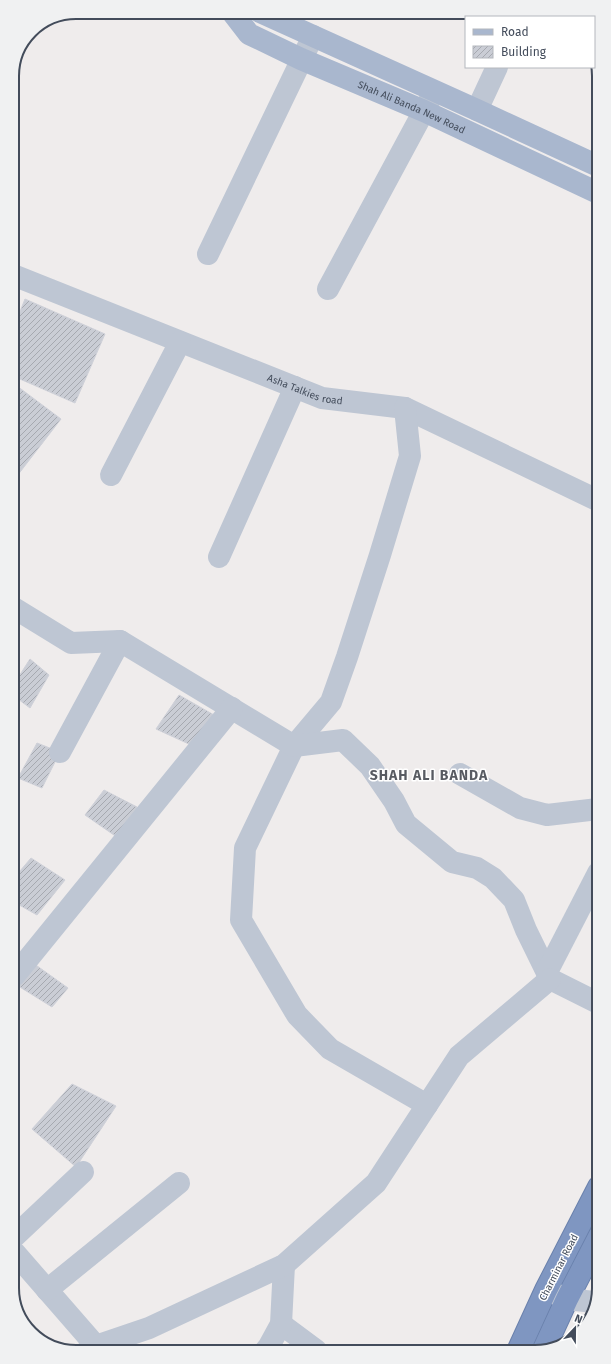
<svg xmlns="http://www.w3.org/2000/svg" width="611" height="1364" viewBox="0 0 611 1364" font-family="'Fira Sans',sans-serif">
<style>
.building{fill:url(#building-hatch);stroke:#cfd1d9}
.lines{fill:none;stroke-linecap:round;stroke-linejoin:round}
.highway-casing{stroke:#6a81ac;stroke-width:24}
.minor{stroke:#bec6d3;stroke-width:22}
.major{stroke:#a9b7ce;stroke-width:22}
.highway{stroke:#7f96c1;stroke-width:22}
.labels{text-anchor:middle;stroke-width:3;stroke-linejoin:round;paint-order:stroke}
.street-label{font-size:10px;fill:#434c5b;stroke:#fff}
.district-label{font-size:14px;font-weight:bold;letter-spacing:1px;fill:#585b62;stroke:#fff}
.rim{fill:none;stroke:#434c5b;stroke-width:2}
</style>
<defs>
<pattern id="building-hatch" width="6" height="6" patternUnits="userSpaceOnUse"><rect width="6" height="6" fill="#cacdd5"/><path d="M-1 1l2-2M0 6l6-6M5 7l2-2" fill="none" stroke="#a6a9b0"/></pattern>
</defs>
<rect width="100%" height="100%" fill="#efecec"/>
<!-- building -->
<g class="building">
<path d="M 13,295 L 19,298 L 13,311 Z"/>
<path d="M 25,299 L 105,334 L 75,403 L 13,376 L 13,329 Z"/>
<path d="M 13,383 L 61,419 L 17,476 L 13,473 Z"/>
<path d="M 30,659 L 49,675 L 30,708 L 14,696 L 14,684 Z"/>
<path d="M 179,695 L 214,715 L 191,745 L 156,729 Z"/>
<path d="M 37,743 L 60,752 L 42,788 L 18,778 Z"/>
<path d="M 104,790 L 137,807 L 124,842 L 85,815 Z"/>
<path d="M 31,858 L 65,880 L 37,915 L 14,902 L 14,878 Z"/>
<path d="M 33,963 L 68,988 L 52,1007 L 15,984 Z"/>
<path d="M 72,1084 L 116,1106 L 76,1167 L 32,1129 Z"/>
</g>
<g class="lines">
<!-- highway casing -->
<g class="highway-casing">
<g id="highway">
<path d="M 519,1349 L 546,1290 L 599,1187"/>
<path d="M 544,1349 L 567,1299 L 599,1237"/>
</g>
</g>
<!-- minor -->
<g class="minor">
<path d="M 521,17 L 523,12"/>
<path d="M 477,110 L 497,67"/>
<path d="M 208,254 L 313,36"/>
<path id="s1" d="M 13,275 L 322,398 L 405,408 L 597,500"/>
<path d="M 328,289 L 433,94"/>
<path d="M 405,408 L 410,456 L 380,555 L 347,657 L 331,702 L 294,746 L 245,848 L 241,920 L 297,1015 L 330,1049 L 427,1105"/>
<path d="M 111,475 L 180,342"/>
<path d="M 219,557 L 295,387"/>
<path d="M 14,608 L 71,643 L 120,641 L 294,746 L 343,740 L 370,766 L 394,801 L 406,824 L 452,862 L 477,868 L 493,878 L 514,900 L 526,930 L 550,979 L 598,1003"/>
<path d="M 60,752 L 120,641"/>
<path d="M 460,774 L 520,808 L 547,815 L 598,809"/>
<path d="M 547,972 L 598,873"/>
<path d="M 15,975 L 232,708"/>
<path d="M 15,1236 L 83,1172"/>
<path d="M 15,1253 L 96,1346"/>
<path d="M 47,1290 L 179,1183"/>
<path d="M 551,1292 L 567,1299 L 594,1302"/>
<path d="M 281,1324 L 316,1350"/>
<path d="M 265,1351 L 269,1346 L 281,1324 L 284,1265"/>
<path d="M 86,1352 L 96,1346 L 149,1328 L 284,1265 L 376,1183 L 459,1056 L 550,979"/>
</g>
<!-- major -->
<g class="major">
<path id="s2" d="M 232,12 L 249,34 L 301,59 L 424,111 L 596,192"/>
<path d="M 260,12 L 477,110 L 596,165"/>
</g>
<!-- highway -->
<use href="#highway" class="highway"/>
</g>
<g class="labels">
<!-- street labels -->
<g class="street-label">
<text dy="4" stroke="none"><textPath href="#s2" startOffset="206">Shah Ali Banda New Road</textPath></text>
<text dy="4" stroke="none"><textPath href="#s1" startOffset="314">Asha Talkies road</textPath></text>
<text transform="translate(558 1267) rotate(-63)" y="4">Charminar Road</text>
</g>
<!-- district labels -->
<g class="district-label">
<text x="429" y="780">SHAH ALI BANDA</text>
</g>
</g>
<!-- crop -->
<path d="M0 0H611V1364H0ZM76 19H535A57 57 0 0 1 592 76V1288A57 57 0 0 1 535 1345H76A57 57 0 0 1 19 1288V76A57 57 0 0 1 76 19Z" fill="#f0f1f2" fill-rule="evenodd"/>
<path class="rim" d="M76 19H535A57 57 0 0 1 592 76V1288A57 57 0 0 1 535 1345H76A57 57 0 0 1 19 1288V76A57 57 0 0 1 76 19Z"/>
<!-- legend -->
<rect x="465" y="16" width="130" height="52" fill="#ffffff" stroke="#b4b7bd"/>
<rect x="473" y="29" width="20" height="6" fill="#a9b7ce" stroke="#b4b7bd"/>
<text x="501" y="36" font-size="12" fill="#434c5b">Road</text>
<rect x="473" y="46" width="20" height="12" fill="url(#building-hatch)" stroke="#b4b7bd"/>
<text x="501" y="56" font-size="12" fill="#434c5b">Building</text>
<!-- north arrow -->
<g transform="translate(575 1328) rotate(22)" stroke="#ffffff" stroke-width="3" paint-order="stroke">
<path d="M0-3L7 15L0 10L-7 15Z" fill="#434c5b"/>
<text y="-6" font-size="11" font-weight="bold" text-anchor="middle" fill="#434c5b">N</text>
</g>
</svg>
